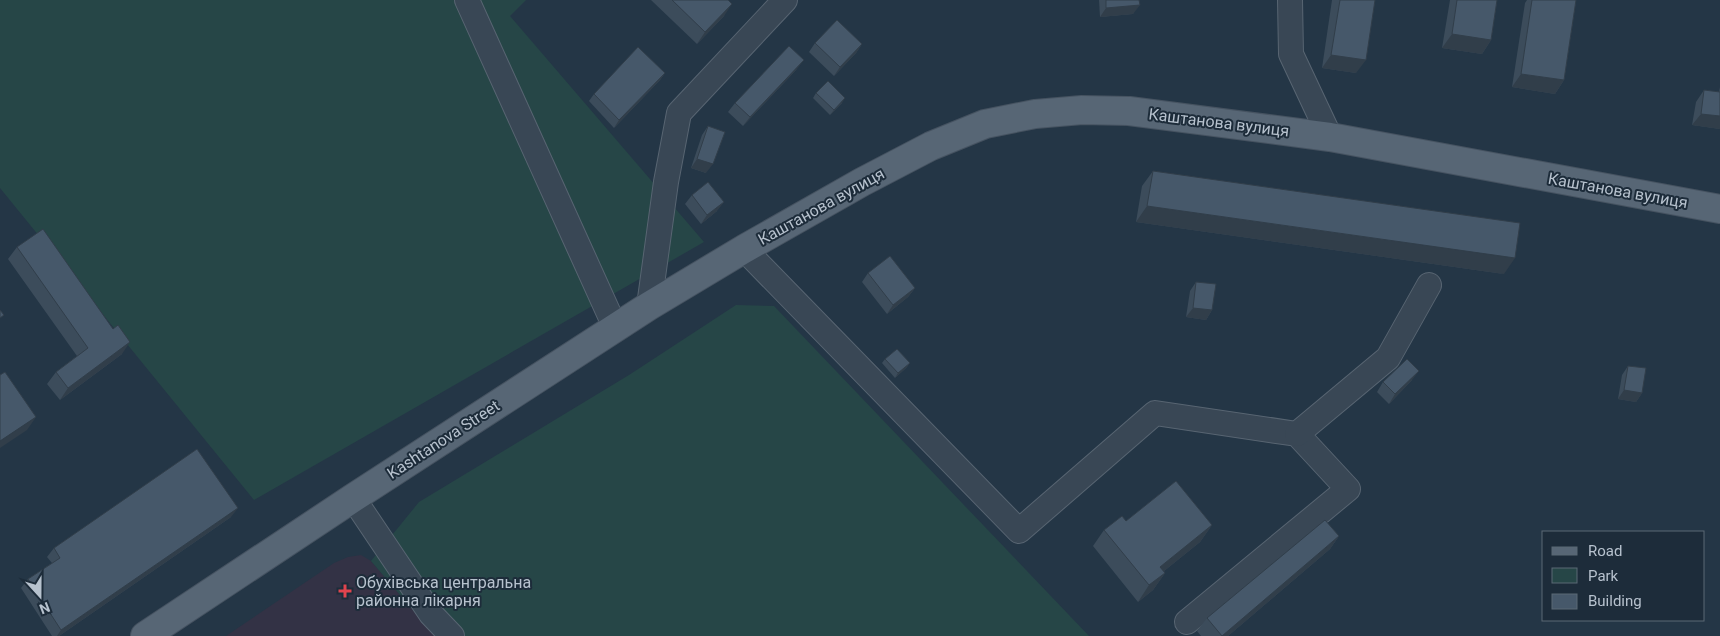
<svg xmlns="http://www.w3.org/2000/svg" width="1720" height="636" viewBox="0 0 1720 636" font-family="Roboto,sans-serif">
<style>
.medical{fill:#333245}
.green{fill:#264647}
.lines{fill:none;stroke-linecap:round;stroke-linejoin:round}
.minor-casing{stroke:#586572;stroke-width:26}
.major-casing{stroke:#465361;stroke-width:30}
.minor{stroke:#394755;stroke-width:24}
.major{stroke:#576675;stroke-width:28}
.wall{fill:#3c4c5b}
.shaded-wall{fill:#313e4a}
.building{fill:#46586a;stroke:#313e4a}
.health-dot{fill:#e0444e;stroke:#1d2c3a;stroke-width:2}
.labels{text-anchor:middle;stroke-width:4;stroke-linejoin:round;paint-order:stroke}
.street-label{font-size:16px;fill:#b7c2ce;stroke:#1d2c3a}
.poi-label{font-size:16px;fill:#b7c2ce;stroke:#1d2c3a;text-anchor:start}
</style>
<rect width="100%" height="100%" fill="#243646"/>
<!-- medical -->
<path class="medical" d="M 361,555 L 371,561 L 435,636 L 226,636 L 334,563 L 348,557 Z"/>
<!-- green -->
<g class="green">
<path d="M 0,0 L 526,0 L 510,16 L 704,242 L 254,500 L 0,188 Z"/>
<path d="M 736,305 L 774,306 L 1089,636 L 435,636 L 371,561 L 419,502 L 629,375 Z"/>
</g>
<g class="lines">
<!-- minor casing -->
<g class="minor-casing">
<g id="minor">
<path d="M 467,0 L 615,327"/>
<path d="M 1290,0 L 1291,54 L 1330,137"/>
<path d="M 744,249 L 1019,531 L 1155,413 L 1297,434 L 1348,489 L 1187,622"/>
<path d="M 649,306 L 666,182 L 679,113 L 785,0"/>
<path d="M 1297,434 L 1388,358 L 1429,285"/>
<path d="M 353,498 L 431,614 L 452,636"/>
</g>
</g>
<!-- major casing -->
<g class="major-casing">
<path id="major" d="M 145,636 L 353,498 L 649,306 L 744,249 L 862,182 L 931,146 L 985,124 L 1035,114 L 1082,110 L 1129,111 L 1330,137 L 1720,209"/>
</g>
<!-- minor -->
<use href="#minor" class="minor"/>
<!-- major -->
<use href="#major" class="major"/>
</g>
<!-- wall -->
<g class="wall">
<path d="M 651,0 L 728,0 L 724,16 L 697,44 Z"/>
<path d="M 1099,0 L 1139,0 L 1133,14 L 1100,17 Z"/>
<path d="M 1332,0 L 1375,0 L 1356,73 L 1322,68 Z"/>
<path d="M 1450,0 L 1497,0 L 1491,40 L 1482,54 L 1442,48 Z"/>
<path d="M 1527,0 L 1576,0 L 1564,80 L 1555,94 L 1512,87 L 1525,3 Z"/>
<path d="M 815,43 L 862,44 L 856,53 L 834,76 L 809,52 Z"/>
<path d="M 797,69 L 743,126 L 728,112 L 735,103 Z"/>
<path d="M 665,73 L 660,80 L 614,128 L 589,101 L 594,94 Z"/>
<path d="M 1720,87 L 1720,129 L 1692,125 L 1696,102 L 1704,90 L 1719,92 Z"/>
<path d="M 816,93 L 842,103 L 830,115 L 813,98 Z"/>
<path d="M 708,126 L 706,173 L 691,168 L 702,135 Z"/>
<path d="M 1153,171 L 1504,274 L 1136,222 L 1142,186 Z"/>
<path d="M 692,195 L 717,211 L 701,224 L 685,204 Z"/>
<path d="M 17,247 L 113,329 L 122,354 L 60,400 L 47,384 L 56,372 L 77,356 L 8,259 Z"/>
<path d="M 868,273 L 915,288 L 908,297 L 887,314 L 862,282 Z"/>
<path d="M 1196,282 L 1212,310 L 1206,320 L 1186,317 L 1190,291 Z"/>
<path d="M 885,359 L 910,363 L 906,368 L 895,378 L 882,363 Z"/>
<path d="M 1628,366 L 1642,393 L 1636,402 L 1618,399 L 1622,375 Z"/>
<path d="M 1412,380 L 1389,404 L 1377,392 L 1383,382 Z"/>
<path d="M 231,517 L 59,636 L 52,636 L 21,588 L 28,579 L 52,563 L 47,557 L 54,548 Z"/>
<path d="M 1126,521 L 1212,525 L 1200,542 L 1164,571 L 1165,573 L 1153,590 L 1138,602 L 1093,546 L 1104,530 Z"/>
<path d="M 1339,536 L 1330,549 L 1228,636 L 1201,636 L 1197,631 L 1207,618 Z"/>
</g>
<!-- shaded-wall -->
<g class="shaded-wall">
<path d="M 732,4 L 724,16 L 697,44 L 705,32 Z"/>
<path d="M 1140,5 L 1133,14 L 1100,17 L 1106,8 Z"/>
<path d="M 1452,34 L 1491,40 L 1482,54 L 1442,48 Z"/>
<path d="M 862,44 L 856,53 L 834,76 L 840,67 Z"/>
<path d="M 1331,55 L 1366,60 L 1356,73 L 1322,68 Z"/>
<path d="M 804,60 L 797,69 L 743,126 L 750,117 Z"/>
<path d="M 665,73 L 660,80 L 614,128 L 619,120 Z"/>
<path d="M 1521,74 L 1564,80 L 1555,94 L 1512,87 Z"/>
<path d="M 845,98 L 842,103 L 830,115 L 834,110 Z"/>
<path d="M 1701,114 L 1720,116 L 1720,129 L 1692,125 Z"/>
<path d="M 697,159 L 713,164 L 706,173 L 691,168 Z"/>
<path d="M 724,202 L 717,211 L 701,224 L 707,215 Z"/>
<path d="M 1147,206 L 1515,258 L 1504,274 L 1136,222 Z"/>
<path d="M 915,288 L 908,297 L 887,314 L 893,305 Z"/>
<path d="M 1193,308 L 1212,310 L 1206,320 L 1186,317 Z"/>
<path d="M 130,342 L 122,354 L 60,400 L 68,388 Z"/>
<path d="M 910,363 L 906,368 L 895,378 L 898,373 Z"/>
<path d="M 1419,371 L 1412,380 L 1389,404 L 1395,394 Z"/>
<path d="M 1624,390 L 1642,393 L 1636,402 L 1618,399 Z"/>
<path d="M 36,417 L 27,430 L 0,448 L 0,441 Z"/>
<path d="M 238,508 L 231,517 L 59,636 L 57,636 L 61,630 Z"/>
<path d="M 1212,525 L 1200,542 L 1148,584 L 1160,567 Z"/>
<path d="M 1339,536 L 1330,549 L 1228,636 L 1222,636 Z"/>
<path d="M 1165,573 L 1153,590 L 1138,602 L 1149,585 Z"/>
</g>
<!-- building -->
<g class="building">
<path d="M 672,0 L 728,0 L 732,4 L 705,32 Z"/>
<path d="M 1106,0 L 1139,0 L 1140,5 L 1106,8 Z"/>
<path d="M 1340,0 L 1375,0 L 1366,60 L 1331,55 Z"/>
<path d="M 1457,0 L 1497,0 L 1491,40 L 1452,34 Z"/>
<path d="M 1532,0 L 1576,0 L 1564,80 L 1521,74 Z"/>
<path d="M 837,20 L 862,44 L 840,67 L 815,43 Z"/>
<path d="M 789,46 L 804,60 L 750,117 L 735,103 Z"/>
<path d="M 638,47 L 665,73 L 619,120 L 594,94 Z"/>
<path d="M 828,81 L 845,98 L 834,110 L 816,93 Z"/>
<path d="M 1704,90 L 1720,92 L 1720,116 L 1701,114 Z"/>
<path d="M 708,126 L 725,132 L 713,164 L 697,159 Z"/>
<path d="M 1153,171 L 1520,223 L 1515,258 L 1147,206 Z"/>
<path d="M 708,182 L 724,202 L 707,215 L 692,195 Z"/>
<path d="M 43,229 L 113,329 L 118,325 L 130,342 L 68,388 L 56,372 L 88,348 L 17,247 Z"/>
<path d="M 890,256 L 915,288 L 893,305 L 868,273 Z"/>
<path d="M 1196,282 L 1216,284 L 1212,310 L 1193,308 Z"/>
<path d="M 0,310 L 4,315 L 0,318 Z"/>
<path d="M 897,349 L 910,363 L 898,373 L 885,359 Z"/>
<path d="M 1407,359 L 1419,371 L 1395,394 L 1383,382 Z"/>
<path d="M 1628,366 L 1646,368 L 1642,393 L 1624,390 Z"/>
<path d="M 5,372 L 36,417 L 0,441 L 0,375 Z"/>
<path d="M 197,449 L 238,508 L 61,630 L 28,579 L 60,558 L 54,548 Z"/>
<path d="M 1176,481 L 1212,525 L 1160,567 L 1165,573 L 1149,585 L 1104,530 L 1122,516 L 1126,521 Z"/>
<path d="M 1325,520 L 1339,536 L 1222,636 L 1207,618 Z"/>
</g>
<!-- markers -->
<path class="health-dot" d="M342.5 583.5h5v5h5v5h-5v5h-5v-5h-5v-5h5z"/>
<g class="labels">
<!-- street labels -->
<g class="street-label">
<text transform="translate(1219 122) rotate(7)" y="6">Каштанова вулиця</text>
<text transform="translate(1618 190) rotate(10)" y="6">Каштанова вулиця</text>
<text transform="translate(821 206) rotate(-29)" y="6">Каштанова вулиця</text>
<text transform="translate(443 439) rotate(-33)" y="6">Kashtanova Street</text>
</g>
<!-- poi labels -->
<g class="poi-label">
<text x="356" y="588">Обухівська центральна<tspan x="356" dy="18">районна лікарня</tspan></text>
</g>
</g>
<!-- legend -->
<rect x="1542" y="531" width="162" height="90" fill="#1d2c3a" stroke="#5b6875"/>
<rect x="1552" y="547" width="25" height="8" fill="#576675" stroke="#5b6875"/>
<text x="1588" y="556" font-size="15" fill="#b7c2ce">Road</text>
<rect x="1552" y="568" width="25" height="15" fill="#264647" stroke="#5b6875"/>
<text x="1588" y="581" font-size="15" fill="#b7c2ce">Park</text>
<rect x="1552" y="594" width="25" height="15" fill="#46586a" stroke="#5b6875"/>
<text x="1588" y="606" font-size="15" fill="#b7c2ce">Building</text>
<!-- north arrow -->
<g transform="translate(40 596) rotate(159)" stroke="#1d2c3a" stroke-width="4" paint-order="stroke">
<path d="M0-4L9 19L0 12L-9 19Z" fill="#b7c2ce"/>
<text y="-8" font-size="14" font-weight="bold" text-anchor="middle" fill="#b7c2ce">N</text>
</g>
</svg>
